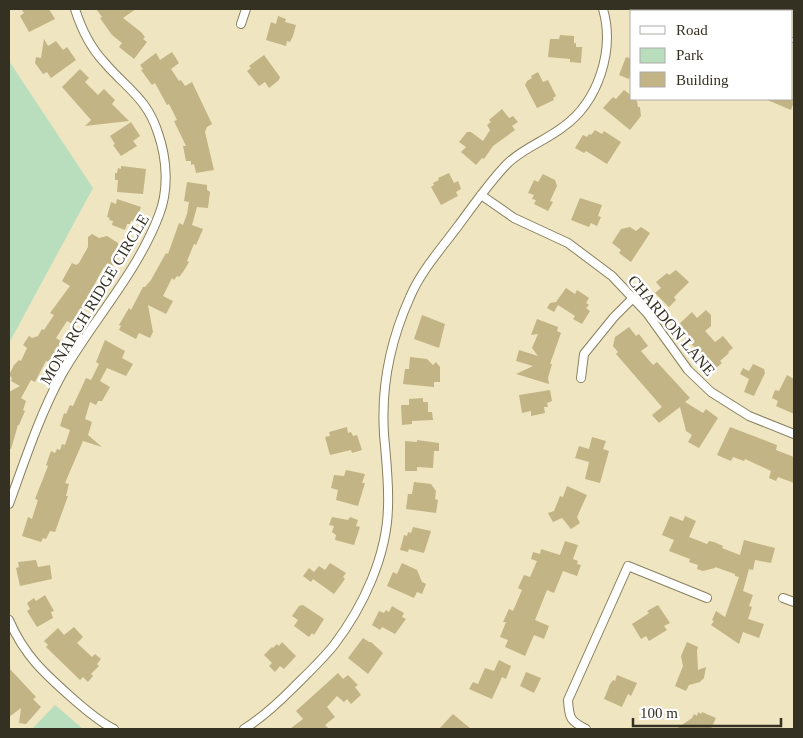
<svg xmlns="http://www.w3.org/2000/svg" width="803" height="738" viewBox="0 0 803 738" font-family="'Times New Roman',serif">
<style>
.green{fill:#b8debd}
.building{fill:#c2b484}
.lines{fill:none;stroke-linecap:round;stroke-linejoin:round}
.service-casing{stroke:#89805e;stroke-width:6}
.minor-casing{stroke:#89805e;stroke-width:10}
.service{stroke:#fff;stroke-width:4}
.minor{stroke:#fff;stroke-width:8}
.labels{text-anchor:middle;stroke-width:5;stroke-linejoin:round;paint-order:stroke}
.street-label{font-size:16px;fill:#343022;stroke:#fff}
</style>
<rect width="100%" height="100%" fill="#efe5c1"/>
<!-- green -->
<g class="green">
<path d="M 9,61 L 93,188 L 9,343 Z"/>
<path d="M 55,705 L 83,729 L 32,729 Z"/>
</g>
<!-- building -->
<g class="building">
<path d="M 21,9 L 49,9 L 55,19 L 29,32 L 20,16 L 24,13 Z"/>
<path d="M 96,9 L 136,9 L 123,18 L 141,32 L 145,37 L 143,39 L 147,42 L 134,59 L 119,47 L 122,43 L 112,35 L 100,18 L 102,17 Z"/>
<path d="M 278,16 L 286,19 L 285,22 L 296,25 L 293,36 L 290,42 L 287,41 L 286,46 L 266,40 L 271,22 L 276,24 Z"/>
<path d="M 560,35 L 574,36 L 574,43 L 576,43 L 576,47 L 582,47 L 581,63 L 570,62 L 570,59 L 548,57 L 550,39 L 559,39 Z"/>
<path d="M 44,39 L 48,46 L 56,41 L 63,50 L 67,47 L 76,60 L 51,78 L 47,72 L 43,74 L 35,63 L 36,57 L 41,58 Z"/>
<path d="M 172,52 L 179,63 L 171,69 L 179,81 L 181,80 L 185,86 L 192,82 L 212,124 L 207,127 L 205,132 L 214,170 L 196,173 L 194,164 L 191,165 L 191,161 L 186,161 L 183,146 L 186,146 L 174,121 L 177,120 L 169,104 L 167,105 L 155,83 L 152,85 L 141,70 L 143,69 L 140,65 L 156,53 L 160,60 Z"/>
<path d="M 264,55 L 280,77 L 279,80 L 269,88 L 265,82 L 259,86 L 247,71 L 251,68 L 249,66 Z"/>
<path d="M 626,57 L 632,59 L 632,77 L 630,76 L 629,79 L 619,75 Z"/>
<path d="M 80,69 L 89,78 L 85,82 L 98,95 L 104,89 L 115,100 L 112,104 L 129,121 L 85,126 L 91,120 L 62,87 Z"/>
<path d="M 538,72 L 543,82 L 548,80 L 556,96 L 553,98 L 554,100 L 537,108 L 525,85 L 527,81 L 532,78 L 531,76 Z"/>
<path d="M 624,90 L 632,96 L 632,99 L 637,101 L 638,107 L 640,107 L 641,116 L 630,130 L 603,108 L 613,97 L 616,99 Z"/>
<path d="M 765,99 L 794,99 L 794,102 L 791,110 Z"/>
<path d="M 502,109 L 509,118 L 513,116 L 518,122 L 512,126 L 515,130 L 493,146 L 484,159 L 482,158 L 476,165 L 461,152 L 466,147 L 459,142 L 467,132 L 471,132 L 483,141 L 490,130 L 487,125 L 491,122 L 489,120 Z"/>
<path d="M 131,122 L 140,136 L 133,141 L 137,146 L 121,156 L 113,145 L 115,144 L 110,136 Z"/>
<path d="M 595,130 L 602,134 L 604,131 L 621,142 L 607,164 L 586,151 L 584,153 L 575,148 L 583,135 L 587,137 L 589,134 L 591,135 Z"/>
<path d="M 121,166 L 146,169 L 143,194 L 117,192 L 118,180 L 115,180 L 115,173 L 117,173 L 118,168 L 121,169 Z"/>
<path d="M 449,173 L 454,183 L 458,181 L 461,189 L 456,192 L 458,196 L 441,205 L 431,187 L 434,185 L 433,183 L 439,180 L 438,178 Z"/>
<path d="M 543,174 L 555,180 L 557,186 L 550,201 L 553,202 L 548,211 L 534,204 L 536,200 L 532,199 L 534,195 L 528,193 L 534,180 L 538,182 Z"/>
<path d="M 187,182 L 207,185 L 207,190 L 210,192 L 208,208 L 197,207 L 192,225 L 203,229 L 196,245 L 194,244 L 187,261 L 189,262 L 183,272 L 179,277 L 177,276 L 174,280 L 172,278 L 163,296 L 173,301 L 166,314 L 148,305 L 153,332 L 150,338 L 139,333 L 136,339 L 119,330 L 121,326 L 119,325 L 129,308 L 131,310 L 143,287 L 145,287 L 151,280 L 166,253 L 168,254 L 179,223 L 183,225 L 187,214 L 189,202 L 184,201 Z"/>
<path d="M 580,198 L 602,205 L 598,216 L 601,217 L 597,226 L 591,223 L 589,227 L 571,220 Z"/>
<path d="M 117,199 L 141,207 L 136,222 L 131,221 L 130,224 L 127,224 L 125,230 L 112,225 L 113,221 L 109,220 L 110,218 L 107,217 L 111,202 L 116,204 Z"/>
<path d="M 630,227 L 636,231 L 641,227 L 650,233 L 631,262 L 619,253 L 621,250 L 612,243 L 621,229 Z"/>
<path d="M 92,234 L 99,238 L 107,236 L 118,243 L 120,247 L 115,255 L 118,257 L 110,270 L 104,267 L 82,307 L 85,309 L 74,325 L 67,321 L 56,338 L 64,343 L 58,354 L 56,353 L 54,355 L 49,362 L 46,361 L 35,382 L 31,380 L 21,398 L 26,401 L 23,410 L 25,411 L 19,425 L 18,425 L 11,449 L 9,449 L 9,392 L 20,386 L 11,381 L 12,378 L 9,375 L 14,365 L 19,360 L 21,361 L 27,348 L 23,345 L 29,336 L 32,338 L 38,336 L 42,329 L 44,330 L 54,315 L 50,313 L 70,286 L 62,281 L 72,263 L 76,265 L 79,263 L 88,247 L 88,237 Z"/>
<path d="M 676,270 L 689,282 L 674,297 L 676,300 L 669,307 L 655,293 L 661,288 L 656,282 L 667,273 L 669,275 Z"/>
<path d="M 566,288 L 575,294 L 577,290 L 589,298 L 586,303 L 589,305 L 586,308 L 590,311 L 582,324 L 573,319 L 575,316 L 558,305 L 554,312 L 547,308 L 550,303 L 556,302 Z"/>
<path d="M 706,310 L 711,315 L 711,326 L 705,331 L 715,342 L 723,336 L 733,348 L 728,352 L 729,353 L 720,361 L 722,363 L 716,368 L 711,363 L 708,366 L 696,351 L 697,350 L 681,333 L 683,332 L 678,325 L 692,312 L 697,318 Z"/>
<path d="M 422,315 L 445,324 L 439,348 L 414,339 Z"/>
<path d="M 537,319 L 558,327 L 557,331 L 561,333 L 550,364 L 552,364 L 548,378 L 549,384 L 516,374 L 533,366 L 516,361 L 519,350 L 538,356 L 532,348 L 538,334 L 531,335 Z"/>
<path d="M 629,327 L 636,336 L 639,334 L 648,346 L 641,351 L 653,365 L 657,362 L 690,398 L 685,402 L 703,413 L 706,409 L 718,418 L 699,448 L 688,442 L 692,435 L 686,431 L 680,407 L 659,423 L 652,415 L 662,407 L 616,354 L 618,352 L 613,346 L 615,337 Z"/>
<path d="M 105,340 L 125,351 L 122,358 L 133,364 L 126,376 L 107,368 L 100,381 L 110,387 L 102,401 L 98,401 L 96,405 L 90,402 L 85,419 L 92,422 L 88,435 L 102,447 L 83,441 L 65,483 L 69,484 L 66,496 L 68,496 L 55,532 L 50,531 L 46,539 L 43,538 L 41,542 L 25,537 L 22,536 L 28,517 L 32,519 L 38,500 L 35,499 L 48,466 L 46,465 L 51,451 L 55,453 L 57,449 L 60,450 L 62,444 L 65,445 L 70,430 L 60,426 L 64,413 L 66,414 L 70,405 L 73,406 L 86,378 L 91,380 L 99,364 L 96,362 Z"/>
<path d="M 410,357 L 427,359 L 433,365 L 436,362 L 440,367 L 440,382 L 434,382 L 434,387 L 403,384 L 405,369 L 409,369 Z"/>
<path d="M 753,364 L 764,369 L 765,373 L 754,396 L 744,392 L 749,379 L 740,374 L 743,368 L 749,371 Z"/>
<path d="M 787,375 L 794,379 L 794,414 L 776,406 L 778,401 L 772,398 L 775,390 L 779,391 Z"/>
<path d="M 550,390 L 552,401 L 547,403 L 548,407 L 544,407 L 545,413 L 531,416 L 531,411 L 522,413 L 519,395 Z"/>
<path d="M 423,398 L 423,402 L 428,402 L 428,412 L 432,412 L 433,420 L 412,421 L 412,424 L 402,425 L 401,405 L 409,405 L 409,399 Z"/>
<path d="M 347,427 L 348,433 L 351,432 L 353,436 L 357,435 L 362,450 L 352,453 L 351,450 L 330,455 L 325,437 L 330,436 L 329,432 Z"/>
<path d="M 730,427 L 777,445 L 776,450 L 794,457 L 794,483 L 778,477 L 776,481 L 769,478 L 771,471 L 745,459 L 744,461 L 733,457 L 731,461 L 717,455 Z"/>
<path d="M 592,437 L 606,441 L 603,449 L 609,451 L 600,483 L 585,479 L 589,462 L 575,458 L 579,446 L 589,449 Z"/>
<path d="M 417,440 L 439,443 L 439,451 L 434,451 L 433,468 L 417,467 L 417,471 L 405,471 L 405,441 L 417,442 Z"/>
<path d="M 346,470 L 365,474 L 362,483 L 365,483 L 358,506 L 336,500 L 338,490 L 331,488 L 334,475 L 344,476 Z"/>
<path d="M 414,482 L 431,484 L 436,491 L 435,499 L 438,500 L 436,513 L 406,509 L 408,494 L 412,494 Z"/>
<path d="M 567,486 L 587,495 L 577,517 L 580,523 L 571,529 L 562,518 L 553,522 L 548,513 L 554,511 L 560,496 L 563,497 Z"/>
<path d="M 670,516 L 683,521 L 685,516 L 696,521 L 689,537 L 707,544 L 709,541 L 714,542 L 723,546 L 722,548 L 740,555 L 744,540 L 775,548 L 771,563 L 755,560 L 753,570 L 749,569 L 743,591 L 753,595 L 749,606 L 752,607 L 748,619 L 764,624 L 759,638 L 743,632 L 739,644 L 711,625 L 714,621 L 712,620 L 716,611 L 725,617 L 739,577 L 735,576 L 735,574 L 715,567 L 715,568 L 703,571 L 697,569 L 698,565 L 689,562 L 690,559 L 669,551 L 674,540 L 662,535 Z"/>
<path d="M 332,517 L 348,520 L 350,517 L 358,520 L 356,526 L 360,527 L 354,545 L 335,540 L 336,535 L 332,532 L 334,526 L 329,525 Z"/>
<path d="M 413,527 L 431,531 L 424,553 L 409,549 L 408,552 L 400,550 L 404,535 L 407,536 L 408,532 L 411,533 Z"/>
<path d="M 565,541 L 578,545 L 573,559 L 578,561 L 577,564 L 581,565 L 577,576 L 563,571 L 554,593 L 547,590 L 535,620 L 549,626 L 544,639 L 534,635 L 525,656 L 505,647 L 508,640 L 500,637 L 506,622 L 503,622 L 509,609 L 513,611 L 522,590 L 518,588 L 524,575 L 530,577 L 537,561 L 531,559 L 533,552 L 540,554 L 541,549 L 560,555 Z"/>
<path d="M 36,560 L 38,567 L 50,565 L 52,579 L 20,586 L 16,568 L 19,567 L 18,562 Z"/>
<path d="M 330,563 L 346,573 L 343,577 L 345,579 L 334,594 L 313,579 L 311,582 L 303,576 L 309,568 L 314,572 L 319,566 L 325,570 Z"/>
<path d="M 402,563 L 417,570 L 422,582 L 426,584 L 422,594 L 417,592 L 414,598 L 387,586 L 393,572 L 397,574 Z"/>
<path d="M 45,595 L 54,611 L 51,612 L 53,618 L 37,627 L 27,611 L 30,609 L 27,603 L 34,598 L 36,601 Z"/>
<path d="M 303,605 L 324,619 L 314,635 L 312,633 L 309,637 L 294,626 L 298,620 L 292,616 L 299,606 Z"/>
<path d="M 658,605 L 670,623 L 664,626 L 667,630 L 649,641 L 646,636 L 641,639 L 632,624 L 649,613 L 647,611 Z"/>
<path d="M 392,606 L 404,613 L 402,617 L 406,619 L 395,634 L 382,627 L 380,630 L 372,625 L 379,611 L 384,613 L 386,610 L 389,612 Z"/>
<path d="M 74,627 L 83,637 L 77,643 L 92,657 L 95,654 L 101,659 L 97,664 L 99,666 L 91,674 L 93,676 L 88,682 L 83,677 L 80,680 L 46,647 L 48,645 L 44,641 L 58,628 L 64,635 Z"/>
<path d="M 363,638 L 369,642 L 371,642 L 383,653 L 368,674 L 348,658 Z"/>
<path d="M 282,642 L 296,656 L 284,669 L 280,666 L 275,672 L 269,666 L 272,663 L 264,655 L 272,647 L 273,648 L 277,644 L 279,646 Z"/>
<path d="M 687,642 L 698,647 L 697,651 L 698,670 L 706,667 L 704,678 L 700,682 L 689,685 L 686,691 L 675,686 L 683,666 L 681,656 Z"/>
<path d="M 499,660 L 511,666 L 506,679 L 502,677 L 492,699 L 469,689 L 473,682 L 478,684 L 485,668 L 494,671 Z"/>
<path d="M 9,668 L 36,697 L 33,699 L 41,707 L 26,724 L 19,723 L 21,708 L 9,717 Z"/>
<path d="M 526,672 L 541,678 L 534,693 L 520,686 Z"/>
<path d="M 338,673 L 343,679 L 348,675 L 358,685 L 355,687 L 361,695 L 351,704 L 347,699 L 344,702 L 337,696 L 327,707 L 335,717 L 325,725 L 329,729 L 290,729 L 303,719 L 296,711 Z"/>
<path d="M 617,675 L 637,683 L 631,696 L 628,694 L 622,707 L 604,699 L 610,684 L 613,680 L 615,681 Z"/>
<path d="M 698,712 L 701,714 L 702,712 L 716,718 L 711,729 L 676,729 L 692,718 L 694,714 L 697,716 Z"/>
<path d="M 453,714 L 471,729 L 439,729 Z"/>
</g>
<g class="lines">
<!-- service casing -->
<g class="service-casing">
<g id="service">
<path d="M 762,11 L 762,9"/>
<path d="M 792,40 L 794,40"/>
</g>
</g>
<!-- minor casing -->
<g class="minor-casing">
<g id="minor">
<path d="M 241,24 L 246,9"/>
<path d="M 481,195 L 514,218 L 568,243 L 612,276 L 647,313 L 688,370 L 711,392 L 749,416 L 794,434"/>
<path d="M 581,378 L 584,354 L 614,317 L 634,297"/>
<path d="M 9,504 C 25,460 40,414 62,374 C 93,320 137,273 159,215 C 169,190 167,159 158,133 C 147,98 126,88 104,62 C 90,47 81,28 75,9"/>
<path d="M 783,598 L 794,602"/>
<path d="M 9,620 C 24,655 44,673 71,697 C 85,709 98,721 114,729"/>
<path d="M 244,729 C 262,718 277,704 293,688 C 307,674 322,660 334,645 C 363,607 387,556 388,507 C 389,483 386,458 384,434 C 381,387 391,339 410,297 C 421,271 441,249 458,226 C 473,206 488,184 506,165 C 521,149 545,141 563,127 C 598,102 615,51 603,9"/>
<path d="M 586,729 C 570,721 569,718 568,700 L 628,566 L 707,598"/>
</g>
</g>
<!-- service -->
<use href="#service" class="service"/>
<!-- minor -->
<use href="#minor" class="minor"/>
</g>
<g class="labels">
<!-- street labels -->
<g class="street-label">
<text transform="translate(94 299) rotate(-59)" y="6">MONARCH RIDGE CIRCLE</text>
<text transform="translate(672 325) rotate(50)" y="6">CHARDON LANE</text>
</g>
</g>
<!-- border -->
<rect width="803" height="738" fill="none" stroke="#343022" stroke-width="20"/>
<!-- legend -->
<rect x="630" y="10" width="162" height="90" fill="#ffffff" stroke="#aeaca7"/>
<rect x="640" y="26" width="25" height="8" fill="#ffffff" stroke="#aeaca7"/>
<text x="676" y="35" font-size="15" fill="#343022">Road</text>
<rect x="640" y="48" width="25" height="15" fill="#b8debd" stroke="#aeaca7"/>
<text x="676" y="60" font-size="15" fill="#343022">Park</text>
<rect x="640" y="72" width="25" height="15" fill="#c2b484" stroke="#aeaca7"/>
<text x="676" y="85" font-size="15" fill="#343022">Building</text>
<!-- scale -->
<path d="M633 718v8h148v-8" fill="none" stroke="#343022" stroke-width="2.5"/>
<text x="640" y="718" font-size="15" fill="#343022" stroke="#ffffff" stroke-width="4" paint-order="stroke">100 m</text>
</svg>
